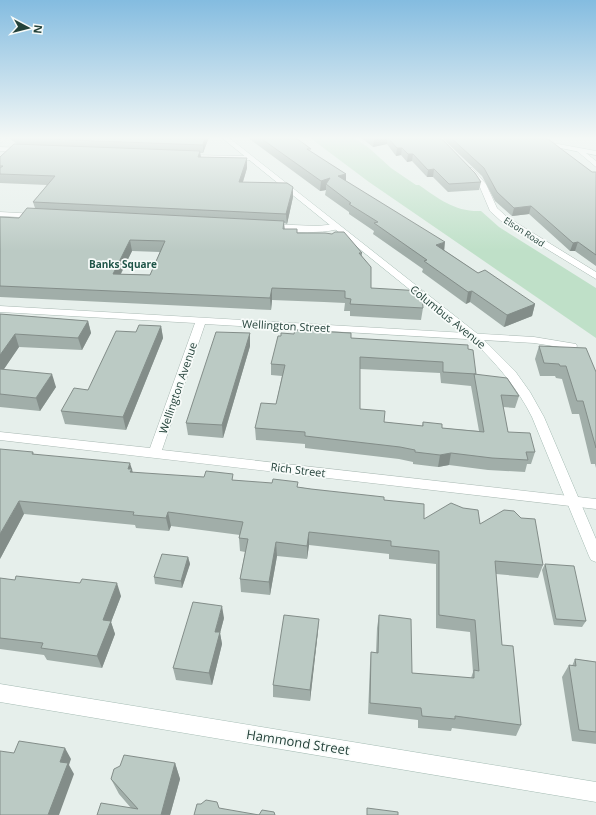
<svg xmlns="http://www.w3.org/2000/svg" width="596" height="815" viewBox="0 0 596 815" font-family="'Open Sans',sans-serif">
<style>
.green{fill:#bfe0c8}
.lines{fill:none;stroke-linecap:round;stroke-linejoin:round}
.street-casing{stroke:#a8b8b2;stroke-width:1}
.secondary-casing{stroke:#a4bbb3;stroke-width:1}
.street{fill:#fff;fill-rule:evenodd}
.secondary{fill:#fff;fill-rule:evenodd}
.wall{fill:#a1aea9;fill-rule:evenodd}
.shaded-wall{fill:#838d89}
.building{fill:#bbcac4;stroke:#838d89;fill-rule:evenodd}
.labels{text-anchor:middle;stroke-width:3.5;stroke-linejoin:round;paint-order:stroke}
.far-street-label{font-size:9px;fill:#24423a;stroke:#f7fbf9}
.far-neighbourhood-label{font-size:10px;font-weight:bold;fill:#1f5548;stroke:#f7fbf9}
.street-label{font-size:11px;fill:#24423a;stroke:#f7fbf9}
.near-street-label{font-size:13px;fill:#24423a;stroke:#f7fbf9}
</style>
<rect width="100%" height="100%" fill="#e6efeb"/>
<!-- green -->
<path class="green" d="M 309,137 L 353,137 L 369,148 L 391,168 L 416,185 L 419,185 C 439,199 455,212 481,211 L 499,227 L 596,288 L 596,338 L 369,182 Z"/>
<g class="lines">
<!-- street casing -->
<g class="street-casing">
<g id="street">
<path d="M 0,147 L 23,148 L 26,150 L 23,152 L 0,151 Z"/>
<path d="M 577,149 L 581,149 L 596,161 L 596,167 L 577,151 Z"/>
<path d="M 183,155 L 250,156 L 254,158 L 250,160 L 185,158 L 183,157 Z"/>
<path d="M 466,168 L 472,168 L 486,184 L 497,208 L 507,217 L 596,272 L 596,279 L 501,221 L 490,211 L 479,185 L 466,172 Z"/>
<path d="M 0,212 L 37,214 L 41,216 L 37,218 L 0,216 Z"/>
<path d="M 269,224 L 317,226 L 337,224 L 341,227 C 333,235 278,232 266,229 L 266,225 Z"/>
<path d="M 0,306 L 534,337 L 576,344 L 577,346 L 576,348 L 572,349 L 534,343 L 205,324 L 162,450 L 596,499 L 596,509 L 0,440 L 0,432 L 150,448 L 195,323 L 0,312 Z"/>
</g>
</g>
<!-- secondary casing -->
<g class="secondary-casing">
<g id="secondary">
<path d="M 8,137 L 0,143 L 1,137 Z"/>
<path d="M 221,137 L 228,137 L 479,335 L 515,371 L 530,392 L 544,417 L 596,539 L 596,562 L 591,560 L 589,556 L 532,417 C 517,387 496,363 471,339 Z"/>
<path d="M 506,137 L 520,137 L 596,151 L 596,155 Z"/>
<path d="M 0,684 L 596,782 L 596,802 L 0,702 Z"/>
</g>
</g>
<!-- street -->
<use href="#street" class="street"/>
<!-- secondary -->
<use href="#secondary" class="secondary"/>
</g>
<!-- wall -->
<g class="wall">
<path d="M 8,137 L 209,137 L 203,153 L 200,153 L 201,157 L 247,168 L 243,182 L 293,197 L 287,224 L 284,223 L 285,229 L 362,253 L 362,256 L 371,288 L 423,308 L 421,320 L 350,316 L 350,311 L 344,311 L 345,303 L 324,302 L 272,300 L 271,310 L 0,297 L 0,217 L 19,218 L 35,208 L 33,202 L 47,185 L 0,183 L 0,157 L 17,144 L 9,138 ZM 132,251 L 160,252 L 150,275 L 121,274 Z"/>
<path d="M 247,137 L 295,137 L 311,152 L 346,174 L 346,181 L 444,250 L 478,273 L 535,304 L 532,316 L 504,327 L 470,302 L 466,304 L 422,272 L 423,269 L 373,234 L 374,231 L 349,214 L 349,212 L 325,195 L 326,190 L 320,191 Z"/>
<path d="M 360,137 L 440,137 L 481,182 L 479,190 L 448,192 L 433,177 L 427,177 L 412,161 L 407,162 L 401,155 L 396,156 L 387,144 L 373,147 Z"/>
<path d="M 441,137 L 537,137 L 592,172 L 596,172 L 596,266 L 575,251 L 570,251 L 529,214 L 512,216 L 495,201 L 482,176 Z"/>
<path d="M 0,314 L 88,321 L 91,333 L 82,350 L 19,347 L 3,370 L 56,387 L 40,411 L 0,407 Z"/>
<path d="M 161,326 L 163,338 L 126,430 L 65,424 L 61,411 L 88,390 L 136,332 Z"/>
<path d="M 250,333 L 250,346 L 223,438 L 188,435 L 186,423 Z"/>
<path d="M 351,338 L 468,349 L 476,375 L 519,396 L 515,408 L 503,407 L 508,432 L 535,452 L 531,464 L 527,464 L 525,472 L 488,470 L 449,465 L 438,467 L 413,464 L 413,462 L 399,459 L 305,448 L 305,444 L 256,440 L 255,428 L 276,404 L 282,376 L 271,375 L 271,364 ZM 360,369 L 440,373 L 441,383 L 471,386 L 479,431 L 442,428 L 423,422 L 422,426 L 384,422 L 360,409 Z"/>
<path d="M 539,346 L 596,372 L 596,468 L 595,464 L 591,464 L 579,414 L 572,414 L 562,379 L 556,378 L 555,376 L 540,376 L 535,359 Z"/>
<path d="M 33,452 L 34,454 L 133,473 L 234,480 L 298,487 L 311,489 L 384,500 L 424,519 L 480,524 L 543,565 L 538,578 L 496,574 L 502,645 L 521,725 L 516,736 L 452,728 L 451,731 L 418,728 L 418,720 L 368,714 L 370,664 L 371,652 L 376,653 L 377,628 L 379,615 L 412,673 L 471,678 L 473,672 L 470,632 L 436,628 L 436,564 L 389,559 L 389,554 L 309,545 L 307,559 L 277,556 L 270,595 L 241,592 L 240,579 L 245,552 L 240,551 L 239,538 L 240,535 L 171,526 L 169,531 L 136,528 L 135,525 L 24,514 L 0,559 Z"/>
<path d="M 188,557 L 190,564 L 182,588 L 155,584 L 154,577 Z"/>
<path d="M 545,564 L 586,621 L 582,627 L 554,625 L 542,570 Z"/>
<path d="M 0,578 L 121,596 L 111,622 L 115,634 L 102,668 L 47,660 L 44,655 L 0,649 Z"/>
<path d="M 224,618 L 220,633 L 222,644 L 212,685 L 176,680 L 173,668 Z"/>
<path d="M 318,631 L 310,701 L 273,697 L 273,685 Z"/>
<path d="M 575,659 L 596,662 L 596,744 L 572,741 L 562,677 L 569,665 L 572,666 Z"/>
<path d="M 175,763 L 180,779 L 170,815 L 97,815 L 131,808 L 119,794 L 111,779 Z"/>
</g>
<!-- shaded-wall -->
<g class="shaded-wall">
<path d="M 205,137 L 209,137 L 203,153 L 203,145 Z"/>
<path d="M 387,137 L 387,144 L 373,147 L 374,139 Z"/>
<path d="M 397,148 L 402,148 L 401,155 L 396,156 Z"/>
<path d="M 200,151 L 201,160 L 198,157 Z"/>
<path d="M 408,154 L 413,154 L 412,161 L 407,162 Z"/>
<path d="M 247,158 L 247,168 L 240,191 L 239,182 Z"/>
<path d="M 434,169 L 433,177 L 427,177 L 428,170 Z"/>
<path d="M 346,174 L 346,184 L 338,176 Z"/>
<path d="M 330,178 L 326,184 L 326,190 L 320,191 L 321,181 Z"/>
<path d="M 293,187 L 293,197 L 287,224 L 286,214 Z"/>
<path d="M 531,206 L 529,214 L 512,216 L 514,208 Z"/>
<path d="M 130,240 L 132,251 L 115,285 L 113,274 Z"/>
<path d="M 445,242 L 444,253 L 436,245 Z"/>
<path d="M 578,242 L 575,251 L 570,251 L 573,243 Z"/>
<path d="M 272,288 L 272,300 L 271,310 L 270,298 Z"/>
<path d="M 472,291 L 470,302 L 466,304 L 468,292 Z"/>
<path d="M 535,304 L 532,316 L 504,327 L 507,315 Z"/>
<path d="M 88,321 L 91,333 L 82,350 L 78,338 Z"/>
<path d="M 161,326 L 163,338 L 126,430 L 123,417 Z"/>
<path d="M 250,333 L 250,346 L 223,438 L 222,425 Z"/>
<path d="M 15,334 L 19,347 L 0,375 L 0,355 Z"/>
<path d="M 52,374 L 56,387 L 40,411 L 36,398 Z"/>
<path d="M 451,453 L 449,465 L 438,467 L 440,455 Z"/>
<path d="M 130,463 L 134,476 L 133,477 L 128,469 Z"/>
<path d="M 19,501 L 24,514 L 0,559 L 0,534 Z"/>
<path d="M 168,512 L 171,526 L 169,531 L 166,518 Z"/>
<path d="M 309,532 L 309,545 L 307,559 L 307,546 Z"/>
<path d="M 276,542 L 277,556 L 270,595 L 269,582 Z"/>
<path d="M 188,557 L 190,564 L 182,588 L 181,581 Z"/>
<path d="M 117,583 L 121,596 L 111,622 L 115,634 L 102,668 L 97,656 L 103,620 Z"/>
<path d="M 222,606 L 224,618 L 220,633 L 222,644 L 212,685 L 209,673 L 215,632 Z"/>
<path d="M 319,619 L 318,631 L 310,701 L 310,690 Z"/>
<path d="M 65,748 L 71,759 L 69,765 L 74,774 L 59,815 L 48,815 L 60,762 Z"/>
<path d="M 175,763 L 180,779 L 170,815 L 161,815 Z"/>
</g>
<!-- building -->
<g class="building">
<path d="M 16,137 L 205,137 L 203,145 L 18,138 Z"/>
<path d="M 259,137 L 295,137 L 311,149 L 307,149 L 346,174 L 338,176 L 445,242 L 436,245 L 478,273 L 485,270 L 535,304 L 507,315 L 472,291 L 468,292 L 424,261 L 427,260 L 374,223 L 378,222 L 349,204 L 351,203 L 326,184 L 330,178 L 321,181 Z"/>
<path d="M 371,137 L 440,137 L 475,173 L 481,182 L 449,184 L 434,169 L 428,170 L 413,154 L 408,154 L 402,148 L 397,148 L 387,137 L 374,139 Z"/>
<path d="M 450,137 L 537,137 L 548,139 L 592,172 L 596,172 L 596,255 L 578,242 L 573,243 L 531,206 L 514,208 L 497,192 L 484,168 Z"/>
<path d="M 14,144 L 200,151 L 198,157 L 247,158 L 239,182 L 287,183 L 293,187 L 286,214 L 33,202 L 55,176 L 0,174 L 0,168 L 3,166 L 0,166 L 0,157 Z"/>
<path d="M 27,208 L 284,221 L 283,229 L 297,229 L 297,233 L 325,233 L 332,234 L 335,232 L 344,232 L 362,253 L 359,253 L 371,267 L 371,288 L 422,291 L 423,308 L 350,304 L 351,299 L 345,298 L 345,291 L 324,290 L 272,288 L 270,298 L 0,286 L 0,217 L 19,218 ZM 130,240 L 165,241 L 150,275 L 113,274 Z"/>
<path d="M 0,314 L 88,321 L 78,338 L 15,334 L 0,355 Z"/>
<path d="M 139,325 L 161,326 L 123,417 L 61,411 L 74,388 L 88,390 L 116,331 L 136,332 Z"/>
<path d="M 295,330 L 351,333 L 351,338 L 468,345 L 468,349 L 473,350 L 476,374 L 443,372 L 443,362 L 360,357 L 360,409 L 385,411 L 384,422 L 423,426 L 423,422 L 442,424 L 442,428 L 484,432 L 474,374 L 507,378 L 519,396 L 501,395 L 508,432 L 530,433 L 535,452 L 526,452 L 528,460 L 492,458 L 451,453 L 440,455 L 415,452 L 415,450 L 400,447 L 305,436 L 305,432 L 255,428 L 261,403 L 276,404 L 285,365 L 271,364 L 278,336 L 281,336 L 281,333 L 294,334 Z"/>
<path d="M 216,332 L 250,333 L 222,425 L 186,423 Z"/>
<path d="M 539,346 L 586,348 L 596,372 L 596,448 L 583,401 L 577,401 L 566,366 L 560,366 L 559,364 L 544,363 Z"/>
<path d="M 0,369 L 52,374 L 36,398 L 0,394 Z"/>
<path d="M 0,449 L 33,452 L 32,454 L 130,463 L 128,469 L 132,469 L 130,472 L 204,477 L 206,471 L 233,474 L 232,480 L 272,483 L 273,479 L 298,482 L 297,487 L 311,489 L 384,497 L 384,500 L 424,504 L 424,519 L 451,503 L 463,508 L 478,510 L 480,524 L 504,510 L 514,511 L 521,518 L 535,519 L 543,565 L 495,561 L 502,645 L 513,646 L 521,725 L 455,716 L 455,719 L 422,716 L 421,708 L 370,703 L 371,652 L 378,653 L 379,615 L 411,619 L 412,673 L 474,678 L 474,670 L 479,671 L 475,620 L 439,615 L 439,551 L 391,546 L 391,541 L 309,532 L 307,546 L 276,542 L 269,582 L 240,579 L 248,539 L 239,538 L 243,522 L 168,512 L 166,518 L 133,515 L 134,512 L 19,501 L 0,534 Z"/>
<path d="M 162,554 L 188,557 L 181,581 L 154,577 Z"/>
<path d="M 545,564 L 574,566 L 586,621 L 556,619 Z"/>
<path d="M 16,576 L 80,583 L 82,579 L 117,583 L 103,620 L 111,621 L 97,656 L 41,648 L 43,643 L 0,638 L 0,578 L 15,580 Z"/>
<path d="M 193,602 L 222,606 L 215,632 L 220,632 L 209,673 L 173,668 Z"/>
<path d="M 284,615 L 319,619 L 310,690 L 273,685 Z"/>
<path d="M 575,659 L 596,662 L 596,732 L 579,730 L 569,665 L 576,666 Z"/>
<path d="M 19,741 L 65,748 L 60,762 L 68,763 L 48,815 L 0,815 L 0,751 L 14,753 Z"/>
<path d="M 124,755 L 175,763 L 161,815 L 97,815 L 101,803 L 138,809 L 111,779 L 114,769 L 120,766 Z"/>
<path d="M 206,800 L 217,802 L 219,808 L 259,815 L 262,810 L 274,812 L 275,815 L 194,815 L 197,804 L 201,804 Z"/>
<path d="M 367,808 L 398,812 L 398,815 L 367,815 Z"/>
</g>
<!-- sky -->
<linearGradient id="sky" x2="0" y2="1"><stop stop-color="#84bce0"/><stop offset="0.55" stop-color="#f4f8f6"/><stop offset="1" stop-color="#f4f8f6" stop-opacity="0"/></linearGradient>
<rect width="596" height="251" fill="url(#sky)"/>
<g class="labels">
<!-- far-street labels -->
<g class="far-street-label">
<text transform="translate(524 232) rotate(33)" y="3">Elson Road</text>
</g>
<!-- far-neighbourhood labels -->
<g class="far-neighbourhood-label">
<text x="123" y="268">Banks Square</text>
</g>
<!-- street labels -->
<g class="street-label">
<text transform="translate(448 317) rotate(39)" y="4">Columbus Avenue</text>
<text transform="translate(286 326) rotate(3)" y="4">Wellington Street</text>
<text transform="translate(178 388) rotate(-71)" y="4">Wellington Avenue</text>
<text transform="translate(298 470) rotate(7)" y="4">Rich Street</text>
</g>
<!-- near-street labels -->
<g class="near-street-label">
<text transform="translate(298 742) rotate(9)" y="5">Hammond Street</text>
</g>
</g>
<!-- north arrow -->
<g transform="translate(28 28) rotate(97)" stroke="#f7fbf9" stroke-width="3" paint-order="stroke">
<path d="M0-3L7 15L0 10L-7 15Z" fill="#24423a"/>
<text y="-6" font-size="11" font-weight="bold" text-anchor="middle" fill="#24423a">N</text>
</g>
</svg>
